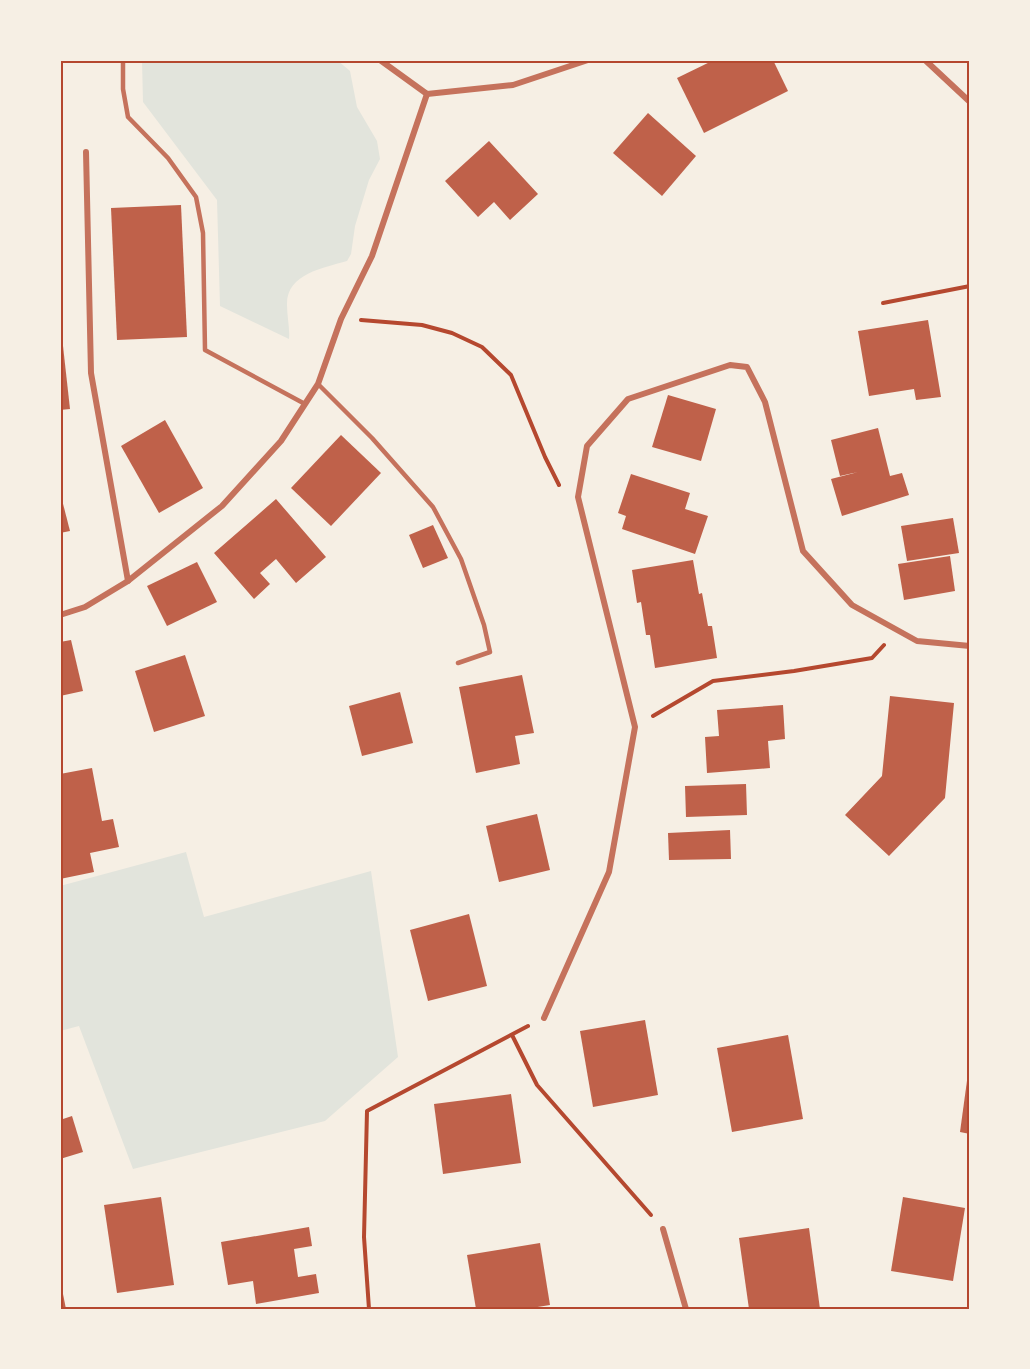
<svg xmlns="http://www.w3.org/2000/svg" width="1030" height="1369" viewBox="0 0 1030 1369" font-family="Rubik,sans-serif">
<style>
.green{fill:#e2e4dc}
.building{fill:#bf614a}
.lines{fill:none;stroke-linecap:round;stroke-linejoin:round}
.path{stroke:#b5482f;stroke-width:4}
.service{stroke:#c5725c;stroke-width:4.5}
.minor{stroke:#c5725c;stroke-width:6}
.neatline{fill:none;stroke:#b5482f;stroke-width:2}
</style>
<rect width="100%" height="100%" fill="#f6efe4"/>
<!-- green -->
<g class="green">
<path d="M 142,60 L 337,60 L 350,71 L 357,107 L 377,141 L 380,159 L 369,180 L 355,226 L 351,254 L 347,261 C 323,268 286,274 287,305 C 287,317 290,328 289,339 L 220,306 L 217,200 L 143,102 Z"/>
<path d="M 186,852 L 204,917 L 371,871 L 398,1057 L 325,1121 L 133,1169 L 79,1026 L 60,1031 L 60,886 Z"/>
</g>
<!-- building -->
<g class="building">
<path d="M 714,60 L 773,60 L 788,91 L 704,133 L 677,78 Z"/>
<path d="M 648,113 L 696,156 L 662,196 L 613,153 Z"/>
<path d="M 489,141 L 538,194 L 510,220 L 494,202 L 478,217 L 445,181 Z"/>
<path d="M 181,205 L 187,337 L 117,340 L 111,208 Z"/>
<path d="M 928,320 L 941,397 L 916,400 L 914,389 L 869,396 L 858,331 Z"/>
<path d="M 60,346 L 63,346 L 70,409 L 60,410 Z"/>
<path d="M 668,395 L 716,409 L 701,461 L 652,447 Z"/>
<path d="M 165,420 L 203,488 L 159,513 L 121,446 Z"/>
<path d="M 878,428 L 890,476 L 902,473 L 909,495 L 842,516 L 831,479 L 858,472 L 840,476 L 831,440 Z"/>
<path d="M 341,435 L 381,473 L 331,526 L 291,488 Z"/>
<path d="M 631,474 L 690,493 L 685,509 L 708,516 L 695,554 L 622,529 L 626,516 L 618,513 Z"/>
<path d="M 60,492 L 70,531 L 60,533 Z"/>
<path d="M 276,499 L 326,557 L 296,583 L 276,559 L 260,573 L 270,584 L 254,599 L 214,553 Z"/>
<path d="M 953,518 L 959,553 L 907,561 L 901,526 Z"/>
<path d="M 433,525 L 448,558 L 423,568 L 409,535 Z"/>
<path d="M 950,556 L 955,591 L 904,600 L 898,564 Z"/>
<path d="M 693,560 L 699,594 L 702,593 L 708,626 L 712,626 L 717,658 L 655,668 L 650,635 L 646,635 L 641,602 L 637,603 L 632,570 Z"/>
<path d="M 197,562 L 217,602 L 167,626 L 147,586 Z"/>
<path d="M 71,640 L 83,691 L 60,696 L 60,642 Z"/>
<path d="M 185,655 L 205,716 L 154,732 L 135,671 Z"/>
<path d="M 522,675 L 534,733 L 515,736 L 520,764 L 476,773 L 459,687 Z"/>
<path d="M 400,692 L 413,743 L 362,756 L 349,706 Z"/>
<path d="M 890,696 L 954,703 L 945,798 L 889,856 L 845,815 L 882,776 Z"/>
<path d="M 783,705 L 785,739 L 768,741 L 770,768 L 707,773 L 705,737 L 719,736 L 717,710 Z"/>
<path d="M 92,768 L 102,821 L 113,819 L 119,847 L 90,853 L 94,872 L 60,879 L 60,774 Z"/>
<path d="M 746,784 L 747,815 L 686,817 L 685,786 Z"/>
<path d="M 537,814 L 550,870 L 499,882 L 486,826 Z"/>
<path d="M 730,830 L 731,859 L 669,860 L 668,833 Z"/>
<path d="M 469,914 L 487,986 L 428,1001 L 410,930 Z"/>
<path d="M 645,1020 L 658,1095 L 593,1107 L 580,1031 Z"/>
<path d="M 788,1035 L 803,1119 L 732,1132 L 717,1048 Z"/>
<path d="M 969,1066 L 970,1066 L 970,1134 L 960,1132 Z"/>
<path d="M 511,1094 L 521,1163 L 443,1174 L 434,1104 Z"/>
<path d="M 72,1116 L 83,1152 L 60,1159 L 60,1120 Z"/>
<path d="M 161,1197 L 174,1285 L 117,1293 L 104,1205 Z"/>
<path d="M 903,1197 L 965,1208 L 953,1281 L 891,1271 Z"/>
<path d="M 309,1227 L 312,1246 L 294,1249 L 298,1277 L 316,1274 L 319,1293 L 256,1304 L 253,1281 L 228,1285 L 221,1242 Z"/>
<path d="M 809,1228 L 820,1309 L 749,1309 L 739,1238 Z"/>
<path d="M 540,1243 L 550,1305 L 525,1309 L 476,1309 L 467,1255 Z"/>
<path d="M 60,1294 L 63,1294 L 66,1309 L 60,1309 Z"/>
</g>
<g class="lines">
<!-- path -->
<g class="path">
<path d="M 883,303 L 970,286"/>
<path d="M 361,320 L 422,325 L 452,333 L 482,347 L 511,375 L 545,457 L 559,485"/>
<path d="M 653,716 L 713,681 L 794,671 L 872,658 L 884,645"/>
<path d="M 512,1035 L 537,1085 L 651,1215"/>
<path d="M 369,1309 L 364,1237 L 367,1111 L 528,1026"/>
</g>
<!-- service -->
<g class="service">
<path d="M 123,60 L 123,89 L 128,117 L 168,158 L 196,197 L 203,233 L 205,350 L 305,404"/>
<path d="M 318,384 L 372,438 L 433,507 L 461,559 L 484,625 L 490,652 L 458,663"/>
</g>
<!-- minor -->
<g class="minor">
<path d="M 380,60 L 427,94 L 513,85 L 588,60"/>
<path d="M 925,60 L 970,102"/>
<path d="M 86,152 L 91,373 L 128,581"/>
<path d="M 60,615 L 85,607 L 128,581 L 222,506 L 281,441 L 318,384 L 341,319 L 372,256 L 427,94"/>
<path d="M 544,1018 L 609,872 L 635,727 L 578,497 L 587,446 L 628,399 L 730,365 L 747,367 L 765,402 L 803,551 L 852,605 L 917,641 L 970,646"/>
<path d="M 663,1229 L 686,1309"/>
</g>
</g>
<!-- border -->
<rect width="1030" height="1369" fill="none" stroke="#f6efe4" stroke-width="123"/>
<rect x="62" y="62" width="906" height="1246" class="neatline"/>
</svg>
